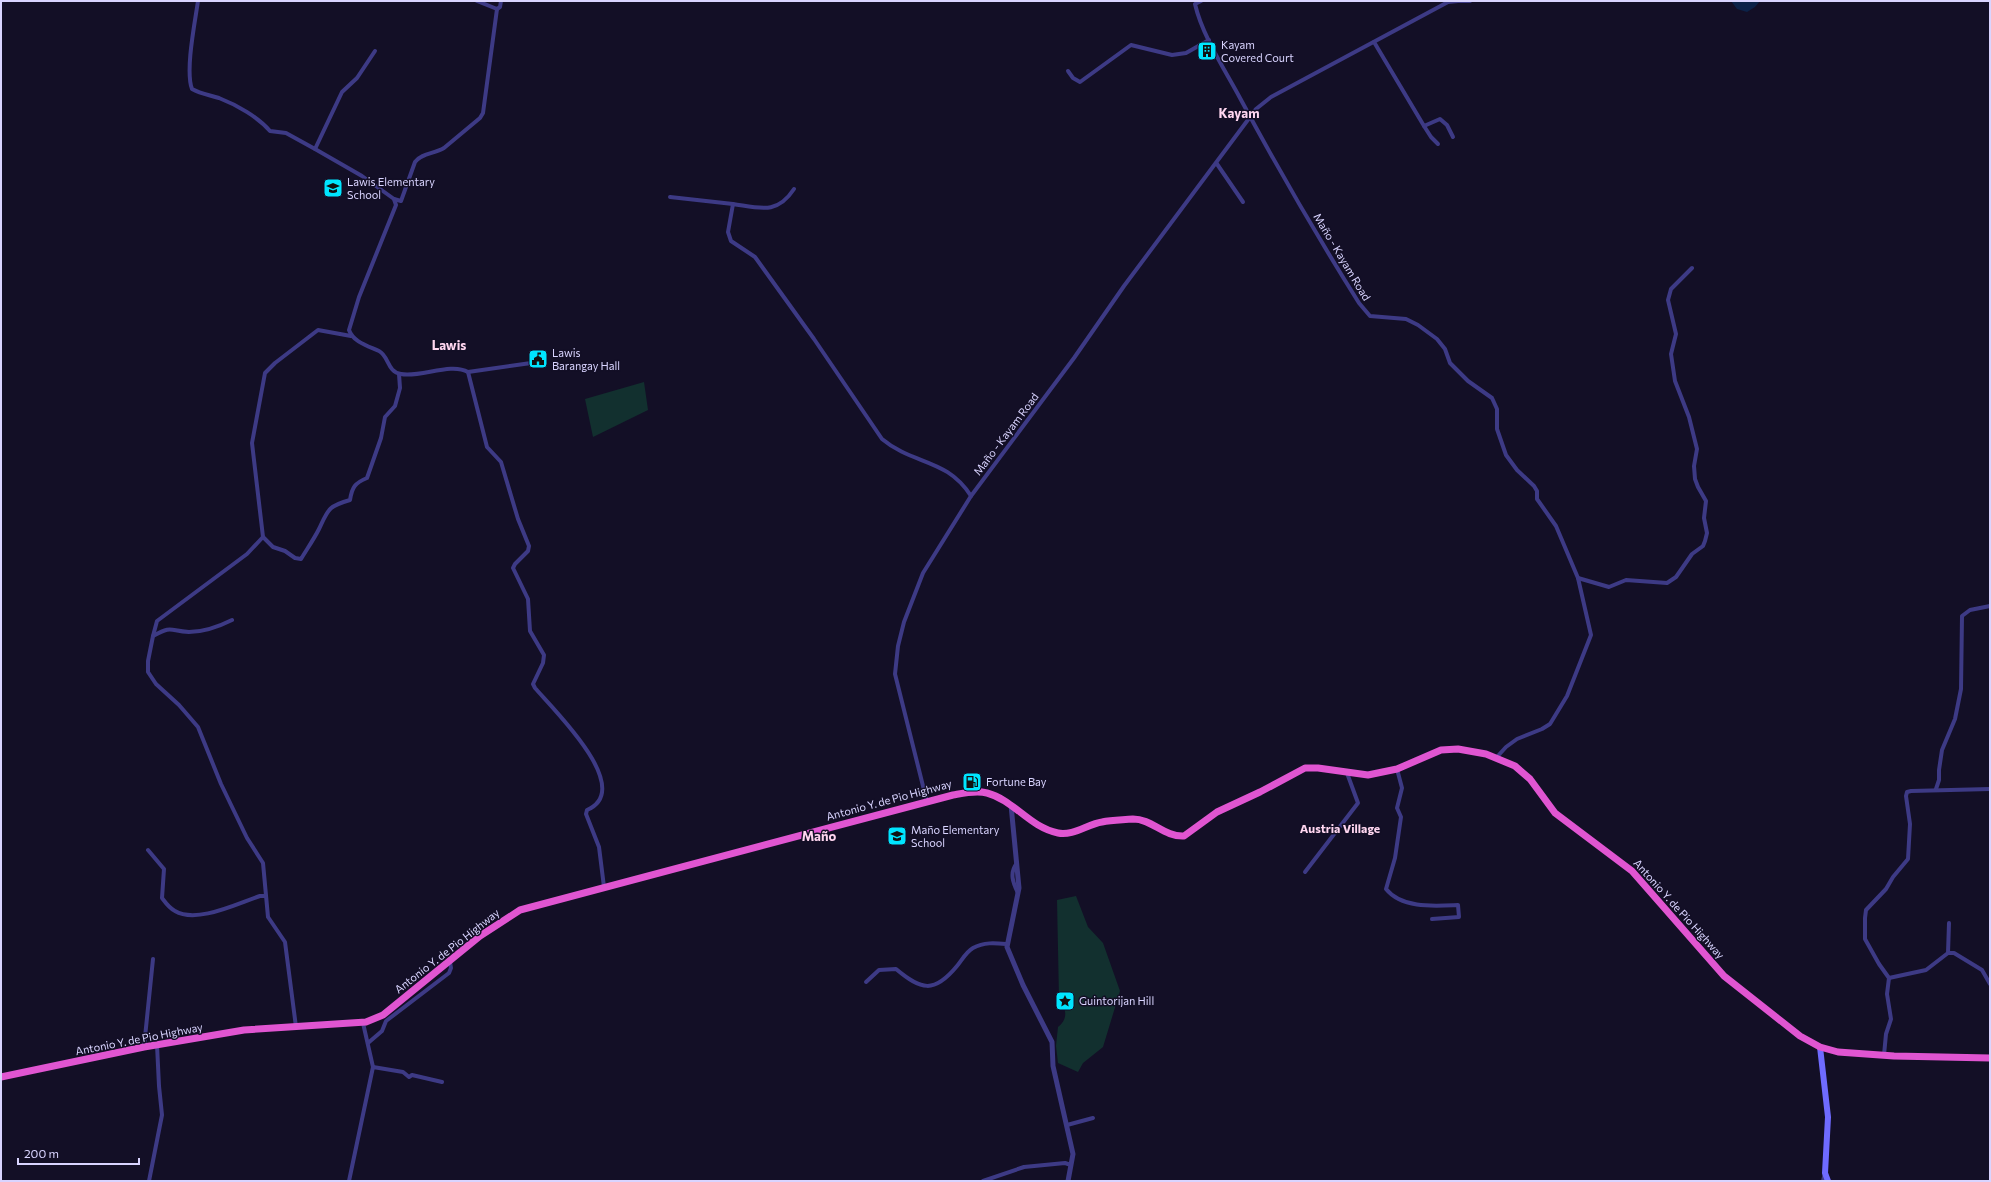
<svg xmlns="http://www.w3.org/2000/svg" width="1991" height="1182" viewBox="0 0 1991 1182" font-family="Commissioner,sans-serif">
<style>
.green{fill:#12302f}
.water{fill:#0c2248}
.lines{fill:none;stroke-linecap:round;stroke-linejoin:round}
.minor{stroke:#3d3a85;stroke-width:4}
.tertiary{stroke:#3d3a85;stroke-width:5}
.secondary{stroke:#6f6bff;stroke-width:6}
.trunk{stroke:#e055d1;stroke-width:7}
.labels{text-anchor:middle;stroke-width:3;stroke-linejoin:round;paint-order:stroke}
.poi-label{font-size:11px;fill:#d9d4ff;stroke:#130f26;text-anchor:start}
.street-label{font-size:11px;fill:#d9d4ff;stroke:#130f26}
.neighbourhood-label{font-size:12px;font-weight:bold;fill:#ffd6f0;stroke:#130f26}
.quarter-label{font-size:13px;font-weight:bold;fill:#ffd6f0;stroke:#130f26}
</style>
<rect width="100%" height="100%" fill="#130f26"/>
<!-- green -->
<g class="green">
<path d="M 644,382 L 648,410 L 593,437 L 585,399 Z"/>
<path d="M 1076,896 L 1088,927 L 1103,943 L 1120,991 L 1103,1047 L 1083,1063 L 1078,1072 L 1058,1063 L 1056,1046 L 1058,1027 C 1069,1019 1066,1007 1059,998 L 1057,900 Z"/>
</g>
<!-- water -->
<path class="water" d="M 1731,1 L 1760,1 L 1755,7 L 1747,12 L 1737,9 Z"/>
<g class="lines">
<!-- minor -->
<g class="minor">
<path d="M 198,1 C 195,22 185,71 192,89 C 201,94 210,95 219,98 C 237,105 258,117 270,131 L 286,133 L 315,149 L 362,176 L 394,199 L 396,205 L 359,297 L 349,330 C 353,342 368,346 379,351 C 389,356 387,372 401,374 C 420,378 451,362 468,372 L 487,447 L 501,462 L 518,519 L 529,546 L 528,551 L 515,564 L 513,568 L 528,599 L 530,631 L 544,655 L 543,663 L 533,684 L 535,688 C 553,709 636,789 587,810 L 586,814 L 599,847 L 604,887"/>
<path d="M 477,1 L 497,9 L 500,7 L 501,1"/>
<path d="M 1201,1 L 1195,4 C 1202,35 1225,70 1240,98 C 1277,167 1317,236 1359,303 L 1370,316 L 1406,319 L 1418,325 L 1437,339 L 1445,349 L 1450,363 L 1468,381 L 1492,398 L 1497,409 L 1497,429 L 1506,455 L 1517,470 L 1534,486 L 1537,491 L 1537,499 L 1556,526 L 1578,578 L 1591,635 L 1567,696 L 1550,724 L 1542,729 L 1517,739 L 1506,747 L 1496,758"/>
<path d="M 1458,1 L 1470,1"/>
<path d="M 1374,42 L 1424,126 L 1440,119 L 1447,125 L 1453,137"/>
<path d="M 1068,71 L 1073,78 L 1080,82 L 1131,45 L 1172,55 L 1186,53 L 1209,40"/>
<path d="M 1424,126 L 1431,137 L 1438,144"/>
<path d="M 315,149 L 342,92 L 357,78 L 375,51"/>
<path d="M 1217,164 L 1243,202"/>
<path d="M 794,189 C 777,215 760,208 733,204 L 728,232 L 731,241 L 755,257 L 814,339 L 882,439 C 913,465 947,458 971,496"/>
<path d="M 670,197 L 733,204"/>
<path d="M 394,199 L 401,201 L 415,162 C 422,153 434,154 444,148 L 480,118 L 483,113 L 497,9"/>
<path d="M 468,372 L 531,363"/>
<path d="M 263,537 L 273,547 L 285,551 L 295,558 L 301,559 C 307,549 314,539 319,529 C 328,510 328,506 350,500 C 352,487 355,483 367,478 L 381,438 L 385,417 L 395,406 L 400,388 L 399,374"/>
<path d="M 1578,578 L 1609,587 L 1626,580 L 1667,583 L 1676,577 L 1692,554 L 1703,546 L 1705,541 L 1707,533 L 1704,518 L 1706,501 L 1698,487 L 1695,479 L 1694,466 L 1697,449 L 1689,417 L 1675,381 L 1671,354 L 1676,334 L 1668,300 L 1671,289 L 1692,268"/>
<path d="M 232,620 C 218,627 204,632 189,632 C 169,631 173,625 153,636 L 148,661 L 148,672 L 156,684 L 179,705 L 198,727 L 221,784 L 247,838 L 263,863 L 268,917 L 285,942 L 296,1027"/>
<path d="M 153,636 L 157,621 L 247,554 L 263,537 L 252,443 L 265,373 L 275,363 L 318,330 L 351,336"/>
<path d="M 1397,769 L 1402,788 L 1397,808 L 1401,817 L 1395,858 L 1386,889 C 1402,909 1435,906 1458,905 L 1459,917 L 1432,919"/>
<path d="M 1936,789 L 1939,780 L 1939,770 L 1942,750 L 1955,719 L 1961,689 L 1962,616 L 1970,610 L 1990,606"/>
<path d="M 927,802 L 895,674 L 898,646 L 904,622 L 923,573 L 971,496 L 1074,358 L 1124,286 L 1256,109 L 1271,97 L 1448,2 L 1458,1"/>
<path d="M 148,850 L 164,869 L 162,898 C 165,902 169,908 175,911 C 197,924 238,903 260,896 L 265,896"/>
<path d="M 1017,863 C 1009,873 1013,883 1018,893"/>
<path d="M 1305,872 L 1358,803 L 1347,773"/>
<path d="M 1948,953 L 1949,923"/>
<path d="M 1889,978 L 1926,970 L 1948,953 L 1954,953 L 1982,970 L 1990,984"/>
<path d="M 866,982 L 879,970 L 896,969 C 921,990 934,994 957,966 C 962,960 966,952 973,948 C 984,942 995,943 1006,944"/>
<path d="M 363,1023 L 373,1067"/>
<path d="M 368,1043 L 382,1031 L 386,1021 L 449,973 L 451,968 L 450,962"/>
<path d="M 144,1047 L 153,959"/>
<path d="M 1884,1055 L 1886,1034 L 1891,1019 L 1887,994 L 1889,978 L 1879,964 L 1865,939 L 1865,918 L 1866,910 L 1886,889 L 1893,877 L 1908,859 L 1910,824 L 1906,796 L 1907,792 L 1911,791 L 1990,789"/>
<path d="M 1067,1125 L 1093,1118"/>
<path d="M 149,1181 L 162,1115 L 159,1086 L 157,1045"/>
<path d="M 349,1181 L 373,1067 L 403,1072 L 409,1077 L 412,1075 L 442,1082"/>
<path d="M 983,1181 L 1024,1167 L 1065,1163 L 1071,1165"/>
<path d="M 1823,1181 L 1825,1173"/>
</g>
<!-- tertiary -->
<path class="tertiary" d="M 1011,805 L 1019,888 L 1007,947 L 1023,985 L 1052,1042 L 1053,1066 L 1073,1154 L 1068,1181"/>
<!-- secondary -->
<path class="secondary" d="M 1820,1047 L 1828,1117 L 1825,1173 L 1828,1181"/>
<!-- trunk -->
<path class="trunk" d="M 1,1077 L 144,1047 L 244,1030 L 366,1022 L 383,1015 L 480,936 L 520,910 L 953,795 C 964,793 976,790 987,793 C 1014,800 1029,827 1058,833 C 1073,836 1088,824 1102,822 C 1112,820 1123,820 1133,819 C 1152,819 1164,837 1184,836 L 1217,812 L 1260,792 L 1305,768 L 1318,768 L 1368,775 L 1397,769 L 1441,750 L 1458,749 L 1486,754 L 1515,766 L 1530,779 L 1555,813 L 1632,871 L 1724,976 L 1800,1036 L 1820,1047 L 1838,1052 L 1894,1056 L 1990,1058"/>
</g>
<!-- icons -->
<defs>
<g id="building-square" transform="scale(1)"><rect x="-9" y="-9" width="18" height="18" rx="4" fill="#00e5ff" stroke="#130f26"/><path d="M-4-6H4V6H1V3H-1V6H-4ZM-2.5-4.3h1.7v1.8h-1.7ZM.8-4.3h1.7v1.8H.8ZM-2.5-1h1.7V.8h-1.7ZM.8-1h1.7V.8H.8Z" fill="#111"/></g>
<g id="school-square" transform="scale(1)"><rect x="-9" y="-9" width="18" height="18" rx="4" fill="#00e5ff" stroke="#130f26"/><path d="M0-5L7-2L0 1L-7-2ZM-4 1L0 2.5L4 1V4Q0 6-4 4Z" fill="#111"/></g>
<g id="civic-square" transform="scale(1)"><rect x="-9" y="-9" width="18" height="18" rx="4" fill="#00e5ff" stroke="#130f26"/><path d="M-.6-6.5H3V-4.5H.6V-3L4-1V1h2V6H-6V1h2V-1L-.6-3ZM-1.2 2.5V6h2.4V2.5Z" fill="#111"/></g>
<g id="fuel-square" transform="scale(1)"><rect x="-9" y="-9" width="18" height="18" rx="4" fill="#00e5ff" stroke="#130f26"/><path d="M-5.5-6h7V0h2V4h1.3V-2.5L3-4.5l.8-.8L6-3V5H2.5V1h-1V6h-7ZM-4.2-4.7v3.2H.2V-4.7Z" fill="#111"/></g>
<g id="sight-square" transform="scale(1)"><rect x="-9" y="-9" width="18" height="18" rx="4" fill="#00e5ff" stroke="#130f26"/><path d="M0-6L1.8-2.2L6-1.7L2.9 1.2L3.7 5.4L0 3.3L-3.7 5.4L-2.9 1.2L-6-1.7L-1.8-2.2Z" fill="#111"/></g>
</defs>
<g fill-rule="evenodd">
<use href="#building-square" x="1207" y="51"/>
<use href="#school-square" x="333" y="188"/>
<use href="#civic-square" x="538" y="359"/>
<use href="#fuel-square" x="972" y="782"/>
<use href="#school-square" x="897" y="836"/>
<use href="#sight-square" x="1065" y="1001"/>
</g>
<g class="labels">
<!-- poi labels -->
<g class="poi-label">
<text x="1221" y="49">Kayam<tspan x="1221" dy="13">Covered Court</tspan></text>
<text x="347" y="186">Lawis Elementary<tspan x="347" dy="13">School</tspan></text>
<text x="552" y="357">Lawis<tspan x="552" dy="13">Barangay Hall</tspan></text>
<text x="986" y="786">Fortune Bay</text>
<text x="911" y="834">Maño Elementary<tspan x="911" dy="13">School</tspan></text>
<text x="1079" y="1005">Guintorijan Hill</text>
</g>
<!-- street labels -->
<g class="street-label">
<text transform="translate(1342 257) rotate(59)" y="4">Maño - Kayam Road</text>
<text transform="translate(1006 434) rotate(-53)" y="4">Maño - Kayam Road</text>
<text transform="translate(889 800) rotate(-15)" y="4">Antonio Y. de Pio Highway</text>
<text transform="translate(1679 909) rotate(48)" y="4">Antonio Y. de Pio Highway</text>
<text transform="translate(447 951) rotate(-38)" y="4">Antonio Y. de Pio Highway</text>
<text transform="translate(139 1039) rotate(-11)" y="4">Antonio Y. de Pio Highway</text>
</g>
<!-- neighbourhood labels -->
<g class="neighbourhood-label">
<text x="1340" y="833">Austria Village</text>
</g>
<!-- quarter labels -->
<g class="quarter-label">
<text x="1239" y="118">Kayam</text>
<text x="449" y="350">Lawis</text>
<text x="819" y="841">Maño</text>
</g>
</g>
<!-- border -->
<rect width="1991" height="1182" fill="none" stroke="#d9d4ff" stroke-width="4"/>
<!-- scale -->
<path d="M18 1158v6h121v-6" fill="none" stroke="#d9d4ff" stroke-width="2"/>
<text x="24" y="1158" font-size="12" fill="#d9d4ff" stroke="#130f26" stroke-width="3" paint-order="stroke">200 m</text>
</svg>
